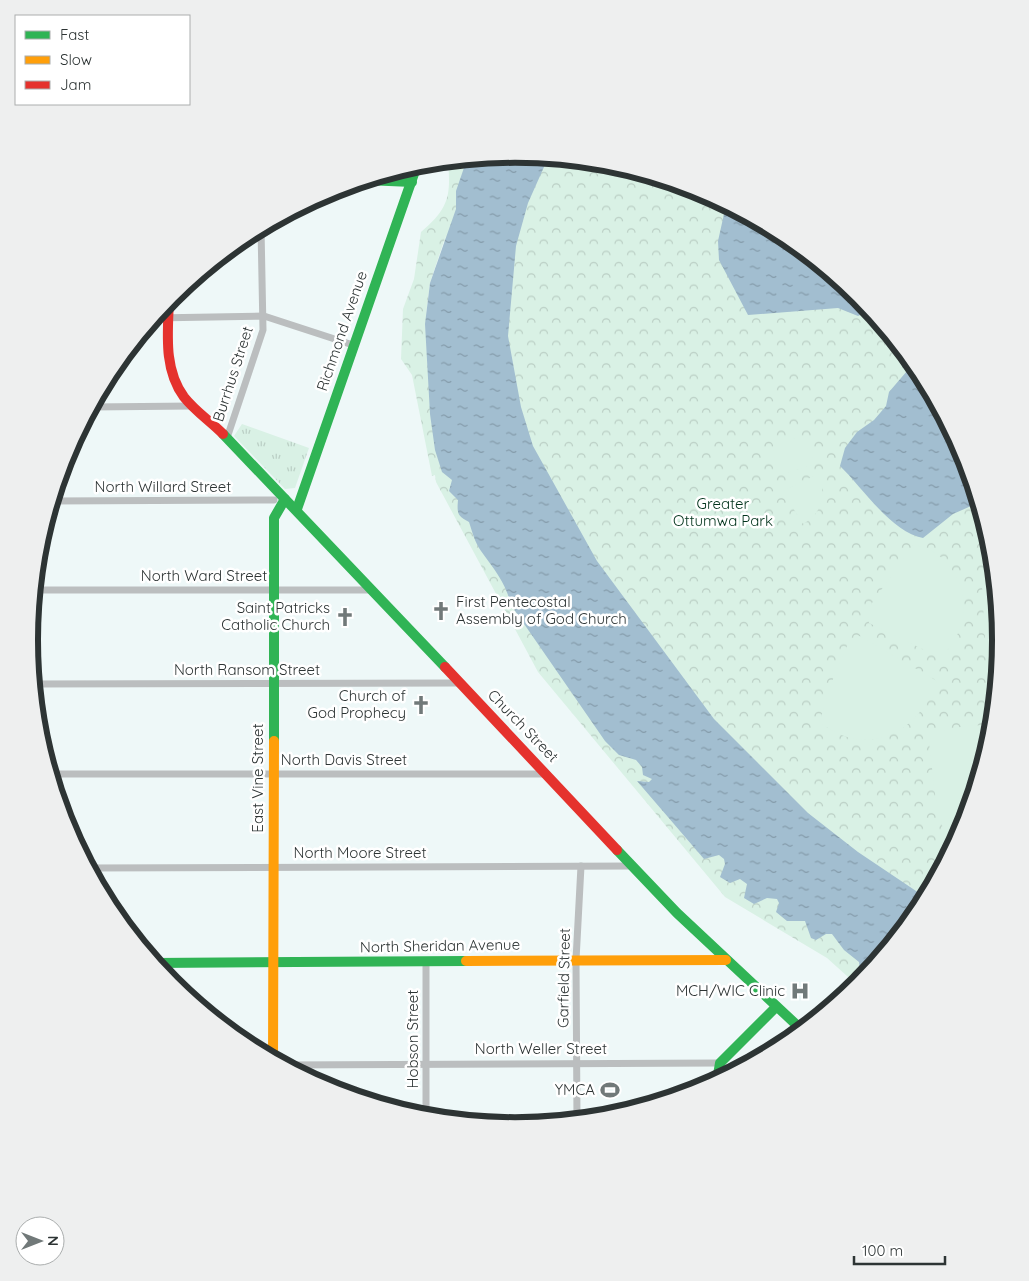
<svg xmlns="http://www.w3.org/2000/svg" width="1029" height="1281" viewBox="0 0 1029 1281" font-family="Quicksand,sans-serif">
<style>
.grass{fill:url(#grass-tufts)}
.forest{fill:url(#forest-crowns);fill-rule:evenodd}
.pitch{fill:#d9f1e5}
.water{fill:url(#water-ripples)}
.lines{fill:none;stroke-linecap:round;stroke-linejoin:round}
.street{stroke:#bbbebf;stroke-width:7}
.fast{stroke:#30b455;stroke-width:10}
.slow{stroke:#ff9f0a;stroke-width:10}
.jam{stroke:#e5322d;stroke-width:10}
.labels{text-anchor:middle;stroke-width:5;stroke-linejoin:round;paint-order:stroke}
.street-label{font-size:15px;fill:#2d3434;stroke:#fff}
.park-label{font-size:15px;fill:#00331b;stroke:#fff}
.poi-label{font-size:15px;fill:#2d3434;stroke:#fff;text-anchor:end}
.rim{fill:none;stroke:#2d3434;stroke-width:6}
</style>
<defs>
<pattern id="grass-tufts" width="24" height="20" patternUnits="userSpaceOnUse" patternTransform="scale(1.25)"><rect width="24" height="20" fill="#d9f1e5"/><path d="M3 7l-1-3M5 7V3M7 7l1-3M15 17l-1-3M17 17v-4M19 17l1-3" fill="none" stroke="#bbcfc5"/></pattern>
<pattern id="forest-crowns" width="20" height="18" patternUnits="userSpaceOnUse" patternTransform="scale(1.25)"><rect width="20" height="18" fill="#d9f1e5"/><path d="M2 6a3 3 0 1 1 6 0M12 15a3 3 0 1 1 6 0" fill="none" stroke="#bbcfc5"/></pattern>
<pattern id="water-ripples" width="26" height="14" patternUnits="userSpaceOnUse" patternTransform="scale(1.25)"><rect width="26" height="14" fill="#a2bed0"/><path d="M2 4q2-2 4 0t4 0M15 11q2-2 4 0t4 0" fill="none" stroke="#849baa"/></pattern>
</defs>
<rect width="100%" height="100%" fill="#eef8f8"/>
<!-- grass -->
<path class="grass" d="M 242,424 L 309,448 L 295,488 L 285,489 L 234,436 Z"/>
<!-- forest -->
<path class="forest" d="M 515,155 L 610,164 L 701,192 L 785,237 L 858,297 L 919,371 L 963,455 L 991,546 L 1000,641 L 991,736 L 963,827 L 918,911 L 857,985 L 827,958 L 725,897 L 538,672 L 436,482 L 435,475 L 432,476 L 412,375 L 401,359 L 403,309 L 414,279 L 421,232 C 449,208 451,196 448,161 ZM 446,235 L 426,315 L 430,283 Z"/>
<!-- pitch -->
<g class="pitch">
<path d="M 778,436 C 798,435 809,445 815,464 L 780,475 L 777,473 L 772,438 Z"/>
<path d="M 818,474 C 827,493 823,513 803,524 L 784,494 L 785,490 Z"/>
<path d="M 913,545 C 925,546 938,553 946,562 C 973,593 968,630 941,658 L 869,623 L 867,610 Z"/>
<path d="M 988,581 L 994,581 L 1000,637 L 985,639 L 982,586 Z"/>
<path d="M 860,636 L 937,681 C 925,716 895,745 855,739 C 842,737 830,729 819,723 L 833,679 L 850,639 Z"/>
<path d="M 971,725 L 992,726 L 991,736 L 963,827 L 956,838 L 944,834 L 935,794 L 929,743 L 940,731 Z"/>
</g>
<!-- water -->
<g class="water">
<path d="M 515,155 L 548,158 L 528,203 L 516,246 L 508,336 L 521,407 L 533,446 L 597,561 L 714,719 L 808,813 L 858,852 L 925,897 L 918,911 L 865,975 L 860,971 L 859,962 L 844,950 L 832,934 L 826,934 L 816,940 L 811,938 L 805,921 L 787,921 L 776,912 L 779,903 L 777,899 L 767,898 L 754,904 L 744,898 L 747,884 L 740,879 L 730,883 L 720,877 L 725,864 L 724,859 L 719,855 L 704,859 L 637,781 L 649,782 L 652,779 L 643,775 L 642,767 L 636,760 L 619,755 L 605,741 L 511,605 C 506,583 494,569 481,551 C 475,543 472,531 469,522 C 457,516 457,513 458,500 L 449,491 L 452,480 L 442,472 L 435,450 L 430,414 L 425,324 L 430,283 L 456,209 L 456,191 L 467,159 Z"/>
<path d="M 726,205 L 785,237 L 858,297 L 869,311 L 858,316 L 838,308 L 748,315 L 719,260 L 718,241 Z"/>
<path d="M 913,364 L 963,455 L 978,503 L 953,514 L 923,538 C 892,533 862,487 840,466 L 845,448 L 857,432 L 874,420 L 886,406 L 889,392 Z"/>
</g>
<g class="lines">
<!-- street -->
<g class="street">
<path d="M 154,318 L 264,316 L 353,345"/>
<path d="M 91,407 L 193,406"/>
<path d="M 227,438 L 263,330 L 261,228"/>
<path d="M 52,501 L 274,500"/>
<path d="M 34,590 L 373,590"/>
<path d="M 33,684 L 461,683"/>
<path d="M 50,774 L 547,774"/>
<path d="M 88,868 L 633,866"/>
<path d="M 282,1065 L 720,1063"/>
<path d="M 426,1118 L 426,961"/>
<path d="M 577,1120 L 576,960 L 581,866"/>
</g>
<!-- fast -->
<g class="fast">
<path d="M 366,180 L 412,182"/>
<path d="M 223,434 L 445,667"/>
<path d="M 297,509 L 417,165"/>
<path d="M 274,741 L 274,518 L 285,499"/>
<path d="M 617,850 L 677,913 L 802,1030"/>
<path d="M 154,963 L 466,961"/>
<path d="M 717,1081 L 720,1063 L 776,1007"/>
</g>
<!-- slow -->
<g class="slow">
<path d="M 466,961 L 726,960"/>
<path d="M 273,1060 L 274,741"/>
</g>
<!-- jam -->
<g class="jam">
<path d="M 169,299 C 168,331 163,369 184,397 C 195,411 210,421 223,434"/>
<path d="M 445,667 L 617,850"/>
</g>
</g>
<!-- icons -->
<defs>
<g id="church-bare" transform="scale(1.5)"><path d="M-1.2-6h2.4v3.5h3.3v2.4h-3.3V6h-2.4V-.1h-3.3v-2.4h3.3Z" fill="#717979" stroke="#fff" stroke-width="2.5" paint-order="stroke"/></g>
<g id="hospital-bare" transform="scale(1.5)"><path d="M-5-5h3v3.5h4V-5h3V5h-3V1.5h-4V5h-3Z" fill="#717979" stroke="#fff" stroke-width="2.5" paint-order="stroke"/></g>
<g id="stadium-bare" transform="scale(1.5)"><path d="M0-5a6.5 5 0 1 0 0 10a6.5 5 0 1 0 0-10ZM-3.5-1.8h7v3.6h-7Z" fill="#717979" stroke="#fff" stroke-width="2.5" paint-order="stroke"/></g>
</defs>
<g fill-rule="evenodd">
<use href="#church-bare" x="441" y="611"/>
<use href="#church-bare" x="345" y="617"/>
<use href="#church-bare" x="421" y="705"/>
<use href="#hospital-bare" x="800" y="991"/>
<use href="#stadium-bare" x="610" y="1090"/>
</g>
<g class="labels">
<!-- street labels -->
<g class="street-label">
<text transform="translate(342 331) rotate(-71)" y="5">Richmond Avenue</text>
<text transform="translate(233 374) rotate(-72)" y="5">Burrhus Street</text>
<text x="163" y="492">North Willard Street</text>
<text x="204" y="581">North Ward Street</text>
<text x="247" y="675">North Ransom Street</text>
<text transform="translate(523 726) rotate(46)" y="5">Church Street</text>
<text x="344" y="765">North Davis Street</text>
<text transform="translate(258 778) rotate(-90)" y="5">East Vine Street</text>
<text x="360" y="858">North Moore Street</text>
<text transform="translate(440 946) rotate(-1)" y="5">North Sheridan Avenue</text>
<text transform="translate(564 978) rotate(-89)" y="5">Garfield Street</text>
<text transform="translate(413 1039) rotate(-90)" y="5">Hobson Street</text>
<text x="541" y="1054">North Weller Street</text>
</g>
<!-- park labels -->
<g class="park-label">
<text x="723" y="509">Greater<tspan x="723" dy="17">Ottumwa Park</tspan></text>
</g>
<!-- poi labels -->
<g class="poi-label">
<text x="456" y="607" text-anchor="start">First Pentecostal<tspan x="456" dy="17">Assembly of God Church</tspan></text>
<text x="330" y="613">Saint Patricks<tspan x="330" dy="17">Catholic Church</tspan></text>
<text x="406" y="701">Church of<tspan x="406" dy="17">God Prophecy</tspan></text>
<text x="785" y="996">MCH/WIC Clinic</text>
<text x="595" y="1095">YMCA</text>
</g>
</g>
<!-- crop -->
<path d="M0 0H1029V1281H0ZM38 640a477 477 0 1 1 954 0a477 477 0 1 1-954 0Z" fill="#eeefef" fill-rule="evenodd"/>
<path class="rim" d="M38 640a477 477 0 1 1 954 0a477 477 0 1 1-954 0Z"/>
<!-- legend -->
<rect x="15" y="15" width="175" height="90" fill="#ffffff" stroke="#abaeae"/>
<rect x="25" y="31" width="25" height="8" fill="#30b455" stroke="#abaeae"/>
<text x="60" y="40" font-size="15" fill="#2d3434">Fast</text>
<rect x="25" y="56" width="25" height="8" fill="#ff9f0a" stroke="#abaeae"/>
<text x="60" y="65" font-size="15" fill="#2d3434">Slow</text>
<rect x="25" y="81" width="25" height="8" fill="#e5322d" stroke="#abaeae"/>
<text x="60" y="90" font-size="15" fill="#2d3434">Jam</text>
<!-- north arrow -->
<g transform="translate(40 1241) rotate(90)"><circle r="24" fill="#ffffff" stroke="#abaeae"/>
<path d="M0-4L9 19L0 12L-9 19Z" fill="#717979"/>
<text y="-8" font-size="14" font-weight="bold" text-anchor="middle" fill="#2d3434">N</text>
</g>
<!-- scale -->
<path d="M854 1256v8h91v-8" fill="none" stroke="#2d3434" stroke-width="2.5"/>
<text x="862" y="1256" font-size="15" fill="#2d3434" stroke="#ffffff" stroke-width="4" paint-order="stroke">100 m</text>
</svg>
